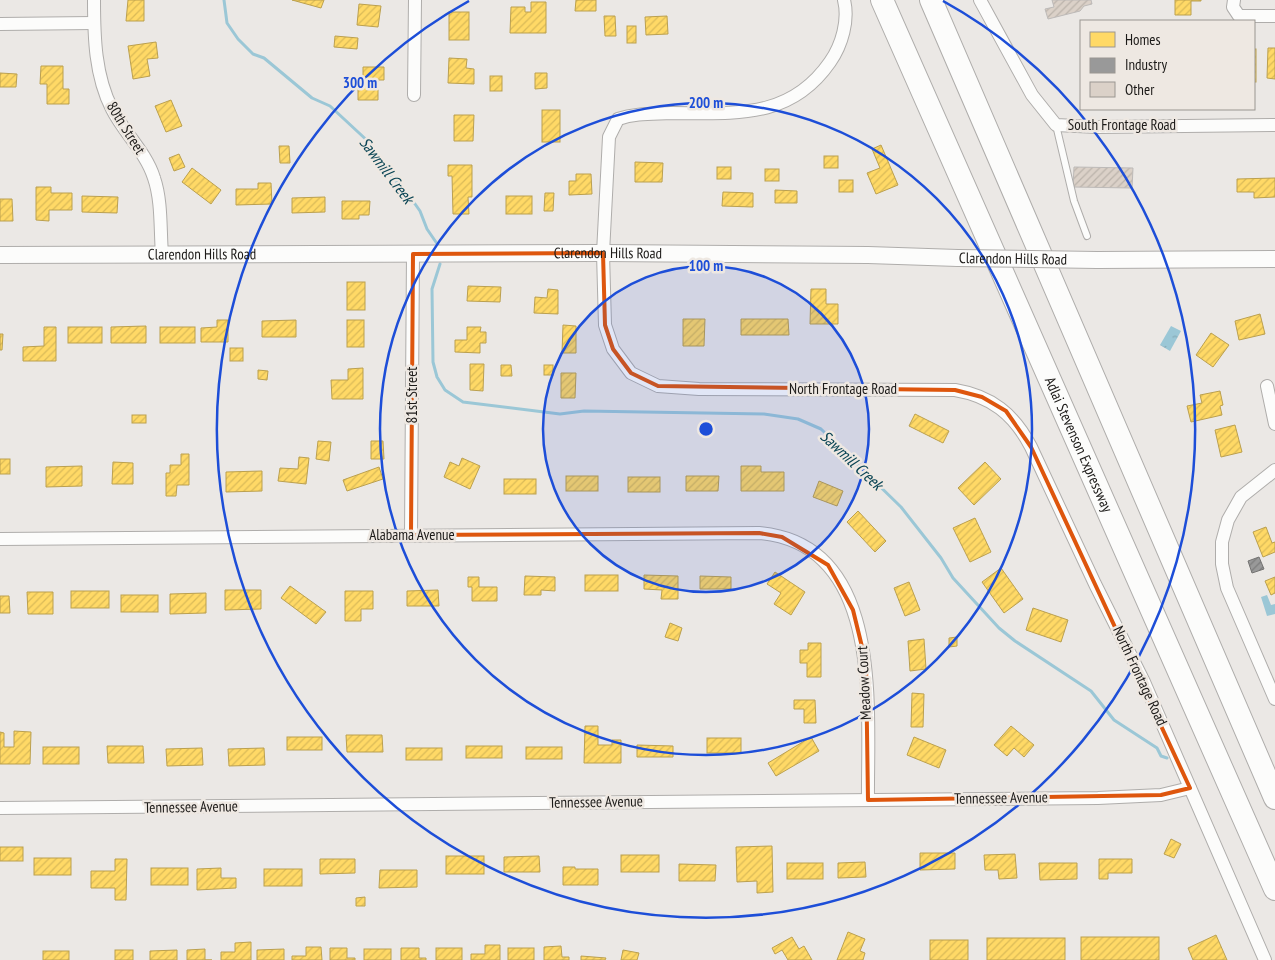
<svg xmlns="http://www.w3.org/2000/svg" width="1275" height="960" viewBox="0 0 1275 960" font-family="'PT Sans Narrow',sans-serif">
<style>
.water{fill:url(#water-ripples)}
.homes{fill:url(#homes-hatch);stroke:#bba04f}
.industry{fill:url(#industry-hatch);stroke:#747372}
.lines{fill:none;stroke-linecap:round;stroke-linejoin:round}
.stream{stroke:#9bc7d6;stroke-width:3}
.building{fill:url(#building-hatch);stroke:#bdbab8}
.service-casing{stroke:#afadab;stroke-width:8}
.minor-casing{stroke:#afadab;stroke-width:14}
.tertiary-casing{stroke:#afadab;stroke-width:18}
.motorway-casing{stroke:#afadab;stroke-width:24}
.service{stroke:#fcfcfb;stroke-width:6}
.minor{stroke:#fcfcfb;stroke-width:12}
.tertiary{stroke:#fcfcfb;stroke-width:16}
.motorway{stroke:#fcfcfb;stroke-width:22}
.tertiary-bridge-casing{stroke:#afadab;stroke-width:18;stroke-linecap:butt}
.tertiary-bridge{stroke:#fcfcfb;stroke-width:16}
.marked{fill:none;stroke:#de560d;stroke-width:4;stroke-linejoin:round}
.ring{fill:none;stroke:#1d4ed8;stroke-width:2.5}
.labels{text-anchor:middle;stroke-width:5;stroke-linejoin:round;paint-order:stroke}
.street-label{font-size:15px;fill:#1c1a18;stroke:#eee8e2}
.water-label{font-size:16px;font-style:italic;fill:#094454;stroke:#eee8e2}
.centre{fill:#1d4ed8;stroke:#eee8e2;stroke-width:2.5}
.ring-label{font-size:15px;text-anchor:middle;font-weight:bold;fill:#1d4ed8;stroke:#eee8e2;stroke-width:5;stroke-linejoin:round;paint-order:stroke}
</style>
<defs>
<pattern id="water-ripples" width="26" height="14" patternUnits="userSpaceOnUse" patternTransform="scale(1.25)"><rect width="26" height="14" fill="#9bc7d6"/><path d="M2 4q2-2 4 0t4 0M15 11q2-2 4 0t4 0" fill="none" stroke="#85aab7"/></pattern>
<pattern id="homes-hatch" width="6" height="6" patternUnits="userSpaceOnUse" patternTransform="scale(1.25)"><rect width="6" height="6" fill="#ffd966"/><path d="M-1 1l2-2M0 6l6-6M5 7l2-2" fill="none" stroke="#daba58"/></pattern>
<pattern id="industry-hatch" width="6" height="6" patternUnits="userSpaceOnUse" patternTransform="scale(1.25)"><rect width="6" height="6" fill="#999"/><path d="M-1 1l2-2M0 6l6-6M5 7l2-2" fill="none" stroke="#7c7c7c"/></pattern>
<pattern id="building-hatch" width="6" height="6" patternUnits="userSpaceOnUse" patternTransform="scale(1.25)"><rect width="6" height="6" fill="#dbd1c8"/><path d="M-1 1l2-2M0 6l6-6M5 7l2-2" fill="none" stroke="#bbb3ab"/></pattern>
</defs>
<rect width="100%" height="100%" fill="#ebe8e5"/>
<!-- water -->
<g class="water">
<path d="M 1171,326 L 1181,331 L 1170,351 L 1160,345 Z"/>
<path d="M 1267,595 L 1271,605 L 1275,604 L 1275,614 L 1267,616 L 1261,597 Z"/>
</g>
<!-- homes -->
<g class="homes">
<path d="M 128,0 L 144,0 L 144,21 L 126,21 Z"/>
<path d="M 292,0 L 324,0 L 321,8 Z"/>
<path d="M 576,0 L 596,0 L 596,11 L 575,11 Z"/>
<path d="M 1175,0 L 1201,0 L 1201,1 L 1191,1 L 1191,15 L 1175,15 Z"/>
<path d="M 531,2 L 546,2 L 546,33 L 510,33 L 511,7 L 525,7 L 525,12 L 531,12 Z"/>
<path d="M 359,4 L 381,6 L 378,27 L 357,25 Z"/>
<rect x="449" y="12" width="20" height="28"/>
<path d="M 604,16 L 615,16 L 616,36 L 605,36 Z"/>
<path d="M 667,16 L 668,34 L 646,35 L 645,17 Z"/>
<rect x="627" y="26" width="9" height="17"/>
<path d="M 335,36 L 358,38 L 357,49 L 334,47 Z"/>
<path d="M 156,42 L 158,58 L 147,59 L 150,76 L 133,79 L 128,46 Z"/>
<path d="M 1268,48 L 1275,48 L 1275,79 L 1267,78 Z"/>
<rect x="1254" y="49" width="2" height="33"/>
<path d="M 449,58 L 467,59 L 466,68 L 474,69 L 474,84 L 448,83 Z"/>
<path d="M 41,66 L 63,66 L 63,89 L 69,89 L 69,104 L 47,104 L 47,84 L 40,84 Z"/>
<path d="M 363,67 L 384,67 L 384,80 L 378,80 L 378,100 L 358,100 L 358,80 L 363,80 Z"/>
<path d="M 0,73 L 17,74 L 16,87 L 0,87 Z"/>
<path d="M 535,73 L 547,73 L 547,88 L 535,89 Z"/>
<rect x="490" y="76" width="12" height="15"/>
<path d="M 171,100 L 182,126 L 166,132 L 155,106 Z"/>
<rect x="542" y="110" width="18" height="32"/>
<path d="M 454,115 L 474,115 L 473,141 L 454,141 Z"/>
<path d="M 881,145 L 898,185 L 876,194 L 867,173 L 880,168 L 872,149 Z"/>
<path d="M 279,146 L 289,146 L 290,163 L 280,163 Z"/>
<path d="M 179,154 L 185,167 L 174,171 L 169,158 Z"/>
<rect x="824" y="156" width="14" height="12"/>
<path d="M 635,162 L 663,163 L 662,182 L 635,182 Z"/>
<path d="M 448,165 L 472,165 L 472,197 L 468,197 L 469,214 L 453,214 L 452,176 L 448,176 Z"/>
<rect x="717" y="167" width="14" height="12"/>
<path d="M 192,168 L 221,190 L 211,204 L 182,182 Z"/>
<rect x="765" y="169" width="14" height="12"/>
<path d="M 576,174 L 591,174 L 592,194 L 569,195 L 569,181 L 576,181 Z"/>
<path d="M 1275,178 L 1275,197 L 1254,198 L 1254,192 L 1237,192 L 1237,179 Z"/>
<rect x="839" y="180" width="14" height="12"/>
<path d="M 258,183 L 271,183 L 272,204 L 236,205 L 236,189 L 258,189 Z"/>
<path d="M 36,187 L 51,187 L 51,193 L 72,193 L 72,210 L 49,210 L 49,221 L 36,220 Z"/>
<path d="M 775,190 L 797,191 L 797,203 L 775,203 Z"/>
<path d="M 723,192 L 753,193 L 753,207 L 722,206 Z"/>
<path d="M 545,193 L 554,193 L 553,211 L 544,211 Z"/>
<path d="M 82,196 L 118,197 L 117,213 L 82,212 Z"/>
<rect x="506" y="196" width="26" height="18"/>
<path d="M 325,197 L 325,212 L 292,213 L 292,198 Z"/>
<path d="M 0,199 L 12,199 L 13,221 L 0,221 Z"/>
<path d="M 342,201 L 370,201 L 369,215 L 359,215 L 359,219 L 342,219 Z"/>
<rect x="347" y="282" width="18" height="28"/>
<path d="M 468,286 L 501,287 L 500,302 L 467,301 Z"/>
<path d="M 548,289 L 558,290 L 558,314 L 534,313 L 535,297 L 547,298 Z"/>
<path d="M 811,289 L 826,289 L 826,304 L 838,304 L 838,324 L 810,324 Z"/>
<path d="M 1260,314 L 1265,334 L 1239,340 L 1235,321 Z"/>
<path d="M 683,319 L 705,319 L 704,346 L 683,346 Z"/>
<path d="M 741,319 L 788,319 L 789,335 L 741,335 Z"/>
<path d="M 217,320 L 228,320 L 228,342 L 201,342 L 201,328 L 217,327 Z"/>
<path d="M 296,320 L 296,337 L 262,337 L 262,321 Z"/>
<rect x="347" y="320" width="17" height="27"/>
<path d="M 563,325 L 576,326 L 576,353 L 562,353 Z"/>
<path d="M 146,326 L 146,343 L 111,343 L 111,327 Z"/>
<path d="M 44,327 L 56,327 L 56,361 L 23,361 L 23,347 L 44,346 Z"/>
<rect x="68" y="327" width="34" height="16"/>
<rect x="160" y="327" width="35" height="16"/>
<path d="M 467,327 L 481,327 L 480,332 L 486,332 L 486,343 L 480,343 L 480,353 L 455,352 L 455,340 L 467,340 Z"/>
<path d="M 1211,333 L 1229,345 L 1213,367 L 1196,355 Z"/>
<path d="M 0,334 L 3,334 L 2,350 L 0,350 Z"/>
<rect x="230" y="348" width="13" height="13"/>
<path d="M 470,364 L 484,364 L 483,391 L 470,390 Z"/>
<path d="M 501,365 L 511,365 L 512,376 L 501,376 Z"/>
<rect x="544" y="365" width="9" height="10"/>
<path d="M 363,368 L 363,399 L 332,399 L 331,380 L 348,380 L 348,369 Z"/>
<path d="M 258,370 L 268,371 L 267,380 L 258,379 Z"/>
<path d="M 561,373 L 576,373 L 575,398 L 561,398 Z"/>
<path d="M 1220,391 L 1223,405 L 1220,406 L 1222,415 L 1191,422 L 1187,406 L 1202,403 L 1200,395 Z"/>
<path d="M 915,414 L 949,431 L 943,443 L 909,426 Z"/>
<rect x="132" y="415" width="14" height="8"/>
<path d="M 1235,425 L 1242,452 L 1221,457 L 1215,430 Z"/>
<path d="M 318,441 L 331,442 L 329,461 L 316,459 Z"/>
<path d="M 371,441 L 383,441 L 384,459 L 371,459 Z"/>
<path d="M 181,454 L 189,454 L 189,485 L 177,485 L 176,496 L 166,496 L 166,473 L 170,473 L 170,465 L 181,465 Z"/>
<path d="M 299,457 L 309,458 L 306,484 L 278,481 L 280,468 L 298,469 Z"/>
<path d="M 462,458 L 480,466 L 470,489 L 444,477 L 450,462 L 459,466 Z"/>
<rect x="0" y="459" width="10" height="15"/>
<path d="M 113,462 L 133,463 L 133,484 L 112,484 Z"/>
<path d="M 985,462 L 1001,479 L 974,505 L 958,488 Z"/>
<path d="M 82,466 L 82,486 L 46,487 L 46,467 Z"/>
<path d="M 741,466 L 761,466 L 761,472 L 784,472 L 784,491 L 741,491 Z"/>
<path d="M 379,467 L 383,479 L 347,491 L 343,480 Z"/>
<path d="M 262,471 L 262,491 L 226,492 L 226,472 Z"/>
<rect x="566" y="476" width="32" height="15"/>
<path d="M 686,476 L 719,476 L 718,491 L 686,491 Z"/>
<rect x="628" y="477" width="32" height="15"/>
<rect x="504" y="479" width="32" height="15"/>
<path d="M 819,481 L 843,491 L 837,506 L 813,497 Z"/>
<path d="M 858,511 L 886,541 L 875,552 L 847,522 Z"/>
<path d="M 975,518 L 991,552 L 970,562 L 953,528 Z"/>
<path d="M 1266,527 L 1272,543 L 1275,542 L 1275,552 L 1263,557 L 1253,532 Z"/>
<path d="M 1001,568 L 1023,599 L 1004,613 L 982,582 Z"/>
<path d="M 775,572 L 805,592 L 791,615 L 774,604 L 781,593 L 767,584 Z"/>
<rect x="585" y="575" width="33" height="16"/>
<path d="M 644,575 L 678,576 L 678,599 L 661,599 L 662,590 L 644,589 Z"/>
<path d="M 525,576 L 555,577 L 555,591 L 541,590 L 541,595 L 524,595 Z"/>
<path d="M 700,576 L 731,577 L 731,589 L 700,589 Z"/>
<path d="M 468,577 L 479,577 L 479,587 L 497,587 L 497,601 L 472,601 L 472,587 L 468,587 Z"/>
<path d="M 1275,577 L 1275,593 L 1271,595 L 1265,581 Z"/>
<path d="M 909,582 L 920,610 L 905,616 L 894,588 Z"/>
<path d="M 290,586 L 326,612 L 316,624 L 281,598 Z"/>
<path d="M 225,590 L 261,590 L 261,609 L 225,610 Z"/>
<path d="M 438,590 L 439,606 L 407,606 L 407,591 Z"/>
<rect x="71" y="591" width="38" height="17"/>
<path d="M 345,591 L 373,591 L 373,609 L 361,609 L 361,621 L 345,621 Z"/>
<path d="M 27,592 L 53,592 L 53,614 L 28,614 Z"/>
<path d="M 206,593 L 206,613 L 170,614 L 170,594 Z"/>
<rect x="121" y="595" width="37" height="17"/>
<path d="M 0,596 L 9,596 L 10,613 L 0,613 Z"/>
<path d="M 1033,608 L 1068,620 L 1061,642 L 1026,630 Z"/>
<path d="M 670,623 L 682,628 L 678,641 L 665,637 Z"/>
<path d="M 957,637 L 957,646 L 949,647 L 949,638 Z"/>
<path d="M 924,639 L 926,669 L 910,671 L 908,641 Z"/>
<path d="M 808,643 L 821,643 L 821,677 L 807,677 L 807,663 L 800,663 L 800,650 L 808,650 Z"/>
<path d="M 912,693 L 924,694 L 923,727 L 911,727 Z"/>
<path d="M 794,700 L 815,700 L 816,723 L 804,723 L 804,709 L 794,709 Z"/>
<path d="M 585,726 L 598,726 L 598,745 L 612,745 L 612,740 L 621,740 L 621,763 L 584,763 Z"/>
<path d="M 1011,726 L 1034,745 L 1024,757 L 1014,748 L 1007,756 L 994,745 Z"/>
<path d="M 14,731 L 31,732 L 30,764 L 0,764 L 0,732 L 4,733 L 4,747 L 14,747 Z"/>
<path d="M 346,735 L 382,735 L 383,752 L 347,752 Z"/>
<rect x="287" y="737" width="35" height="13"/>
<path d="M 811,737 L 819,751 L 776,776 L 768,763 Z"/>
<path d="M 914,737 L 946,750 L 939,768 L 907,755 Z"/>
<rect x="707" y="738" width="34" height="15"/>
<path d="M 637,745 L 673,746 L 673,757 L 637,757 Z"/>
<path d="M 107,746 L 143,746 L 144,763 L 108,763 Z"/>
<rect x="466" y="746" width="36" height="12"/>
<rect x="43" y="747" width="36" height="17"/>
<rect x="526" y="747" width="36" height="12"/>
<path d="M 202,748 L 203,765 L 167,766 L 166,749 Z"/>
<path d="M 264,748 L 265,765 L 229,766 L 228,749 Z"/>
<rect x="406" y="748" width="36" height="12"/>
<path d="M 1171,839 L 1181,844 L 1174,858 L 1164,854 Z"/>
<path d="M 772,846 L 773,892 L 757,893 L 757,881 L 737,882 L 736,847 Z"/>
<rect x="0" y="847" width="23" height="14"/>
<path d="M 920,853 L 955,853 L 955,869 L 920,870 Z"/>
<path d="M 1015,854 L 1017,878 L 999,879 L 998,870 L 985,870 L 984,855 Z"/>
<rect x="621" y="855" width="38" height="17"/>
<rect x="446" y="856" width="38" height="18"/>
<path d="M 539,856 L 540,872 L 504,872 L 504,857 Z"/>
<rect x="34" y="858" width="37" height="17"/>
<path d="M 115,859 L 127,859 L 126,900 L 115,900 L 115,888 L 91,888 L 91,871 L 115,871 Z"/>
<path d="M 320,859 L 355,859 L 355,873 L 320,874 Z"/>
<path d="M 1099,859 L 1132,859 L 1132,873 L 1108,873 L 1108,879 L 1099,879 Z"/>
<path d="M 865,862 L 866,877 L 838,878 L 838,863 Z"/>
<rect x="787" y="863" width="36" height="16"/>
<path d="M 1039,863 L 1077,863 L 1077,879 L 1040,880 Z"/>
<path d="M 679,864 L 716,865 L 715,881 L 679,881 Z"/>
<path d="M 563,867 L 575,867 L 575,869 L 598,869 L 598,885 L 563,885 Z"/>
<rect x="151" y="868" width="37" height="17"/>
<path d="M 221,868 L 221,878 L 236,878 L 236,888 L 197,890 L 197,869 Z"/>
<rect x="264" y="869" width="38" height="17"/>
<path d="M 380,870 L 417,870 L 417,887 L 379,888 Z"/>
<path d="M 365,897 L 365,906 L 356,906 L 356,898 Z"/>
<path d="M 848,932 L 865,939 L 860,951 L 865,953 L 863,960 L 837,960 Z"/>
<path d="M 1216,935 L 1227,960 L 1193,960 L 1188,948 Z"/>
<path d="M 792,937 L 799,949 L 804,946 L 812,960 L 788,960 L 782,950 L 775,954 L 772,948 Z"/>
<rect x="1081" y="937" width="78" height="23"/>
<rect x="987" y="938" width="78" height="22"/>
<rect x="930" y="940" width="38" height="20"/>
<path d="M 251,942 L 251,960 L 221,960 L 221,952 L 235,952 L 235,943 Z"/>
<path d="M 485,945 L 500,945 L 500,960 L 471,960 L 471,954 L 485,954 Z"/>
<path d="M 561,946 L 562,957 L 569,957 L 569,960 L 544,960 L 544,947 Z"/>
<path d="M 306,947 L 321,947 L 322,960 L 292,960 L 292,956 L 306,956 Z"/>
<path d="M 330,948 L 347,948 L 347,958 L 355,958 L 355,960 L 330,960 Z"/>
<path d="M 401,948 L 419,948 L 419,958 L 426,958 L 426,960 L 401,960 Z"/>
<rect x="436" y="948" width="26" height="12"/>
<rect x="508" y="948" width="26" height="12"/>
<path d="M 205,949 L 205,960 L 212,960 L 187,960 L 187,950 Z"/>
<path d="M 284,949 L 284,960 L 257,960 L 257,950 Z"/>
<rect x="364" y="949" width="27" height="11"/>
<rect x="115" y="950" width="18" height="10"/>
<path d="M 177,950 L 177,960 L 150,960 L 150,951 Z"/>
<path d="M 623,950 L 639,953 L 637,960 L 621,960 Z"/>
<rect x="43" y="951" width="26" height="9"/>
<path d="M 581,956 L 606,958 L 605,960 L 581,960 Z"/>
</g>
<!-- industry -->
<path class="industry" d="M 1259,557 L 1264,569 L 1252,573 L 1248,561 Z"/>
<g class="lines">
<!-- stream -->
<g class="stream">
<path d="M 224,0 L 227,23 L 238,39 L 253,54 L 264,58 L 312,98 L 330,106 L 372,145 L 377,161 L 408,194 L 420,211 L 427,229 L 440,248"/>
<path d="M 440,264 L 432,289 L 433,362 L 437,377 L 445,390 L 463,402 L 560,414 L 584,411 L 764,414 L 798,419 L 821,429 L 901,507 L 941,558 L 953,578 L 999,628 L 1015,641 L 1091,691 L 1114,720 L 1157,748 L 1161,756 L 1167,758"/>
</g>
</g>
<!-- building -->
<g class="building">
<path d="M 1052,0 L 1091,0 L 1092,4 L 1084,6 L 1080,11 L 1048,19 L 1045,9 L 1054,7 Z"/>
<path d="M 1074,167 L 1133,168 L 1132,188 L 1073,187 Z"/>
</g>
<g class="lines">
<!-- service casing -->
<g class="service-casing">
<path id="service" d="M 1056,125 L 1074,201 L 1087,236"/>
</g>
<!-- minor casing -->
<g class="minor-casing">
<g id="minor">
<path d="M 94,0 C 94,37 95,76 112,109 C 124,133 146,152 154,178 C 162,201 160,230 162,254"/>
<path d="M 844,0 C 849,20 842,45 830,62 C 790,120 734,113 671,113 C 652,114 636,113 618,119 L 609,137 L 603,253 L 605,325 L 613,349 L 631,373 L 658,386 L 699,389 L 955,390 C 991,396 1014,414 1031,447 L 1095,584 L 1144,682 L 1265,960"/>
<path d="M 980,0 L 1032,95 L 1056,125 L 1097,127 L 1275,125"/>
<path d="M 1234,0 L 1233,7 L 1239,16 L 1275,16"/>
<path d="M 0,24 L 94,23"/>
<path d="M 414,95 L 415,0"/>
<path d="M 1267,386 L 1275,424"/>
<path d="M 1275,470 L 1241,497 L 1228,520 L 1222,542 L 1222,564 L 1227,588 L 1275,699"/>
<path d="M 411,535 L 413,254"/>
<path d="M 0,539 L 759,533 C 885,544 867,710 868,800"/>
<path d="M 0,808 L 1098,798 L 1161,795 L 1190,788"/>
</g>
</g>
<!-- tertiary casing -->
<g class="tertiary-casing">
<g id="tertiary">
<path id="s1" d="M 0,255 L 603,253 L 868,255 L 958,258"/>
<path d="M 1097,260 L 1275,259"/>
</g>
</g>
<!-- motorway casing -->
<g class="motorway-casing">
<g id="motorway">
<path id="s2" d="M 882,0 L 1275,889"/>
<path d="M 931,0 L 1275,798"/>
</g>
</g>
<!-- service -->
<use href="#service" class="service"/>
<!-- minor -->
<use href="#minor" class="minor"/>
<!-- tertiary -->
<use href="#tertiary" class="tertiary"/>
<!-- motorway -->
<use href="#motorway" class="motorway"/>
<!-- tertiary-bridge casing -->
<g class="tertiary-bridge-casing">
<g id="tertiary-bridge">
<path id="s3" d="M 958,258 L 1097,260"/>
</g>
</g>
<!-- tertiary-bridge -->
<use href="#tertiary-bridge" class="tertiary-bridge"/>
</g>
<!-- marked area -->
<path class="marked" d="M 603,253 L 605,325 L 613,349 L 631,373 L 658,386 L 955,390 L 982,397 L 1006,411 L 1031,447 L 1190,788 L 1161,795 L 868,800 L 866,663 L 853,610 L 828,565 L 782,537 L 759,533 L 411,535 L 413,254 Z"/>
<!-- distance rings -->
<circle cx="706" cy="429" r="163" fill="#1d4ed8" fill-opacity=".12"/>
<g class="ring">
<circle cx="706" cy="429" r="163"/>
<circle cx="706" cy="429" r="326"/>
<path d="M943 1A489 489 0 1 1 469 1"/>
</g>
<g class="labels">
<!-- street labels -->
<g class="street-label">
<text x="1122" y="130">South Frontage Road</text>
<text transform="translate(126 128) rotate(58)" y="5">80th Street</text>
<text dy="5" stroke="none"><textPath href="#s1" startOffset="202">Clarendon Hills Road</textPath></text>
<text dy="5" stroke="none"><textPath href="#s1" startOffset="608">Clarendon Hills Road</textPath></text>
<text dy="5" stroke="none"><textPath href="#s3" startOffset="55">Clarendon Hills Road</textPath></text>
<text x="843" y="394">North Frontage Road</text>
<text transform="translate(412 395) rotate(-90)" y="5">81st Street</text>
<text dy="5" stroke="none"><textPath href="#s2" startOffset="486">Adlai Stevenson Expressway</textPath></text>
<text x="412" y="540">Alabama Avenue</text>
<text transform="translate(1140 676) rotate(65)" y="5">North Frontage Road</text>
<text transform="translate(864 683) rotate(-93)" y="5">Meadow Court</text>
<text transform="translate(1001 798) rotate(-1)" y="5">Tennessee Avenue</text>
<text transform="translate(596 802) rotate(-1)" y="5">Tennessee Avenue</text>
<text transform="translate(191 807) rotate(-1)" y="5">Tennessee Avenue</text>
</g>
<!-- water labels -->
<g class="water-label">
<text transform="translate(387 170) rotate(53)" y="6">Sawmill Creek</text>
<text transform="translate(852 460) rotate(43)" y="6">Sawmill Creek</text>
</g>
</g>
<circle cx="706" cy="429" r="8" class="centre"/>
<g class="ring-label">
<text x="360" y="88">300 m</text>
<text x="706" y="108">200 m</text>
<text x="706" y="271">100 m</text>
</g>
<!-- legend -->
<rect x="1080" y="20" width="175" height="90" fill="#eee8e2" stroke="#9a9691"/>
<rect x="1090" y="32" width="25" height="15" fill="#ffd966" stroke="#9a9691"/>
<text x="1125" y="45" font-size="15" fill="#1c1a18">Homes</text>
<rect x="1090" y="58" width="25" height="15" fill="#999999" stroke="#9a9691"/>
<text x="1125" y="70" font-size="15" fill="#1c1a18">Industry</text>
<rect x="1090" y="82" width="25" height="15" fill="#dbd1c8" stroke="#9a9691"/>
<text x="1125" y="95" font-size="15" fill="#1c1a18">Other</text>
</svg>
